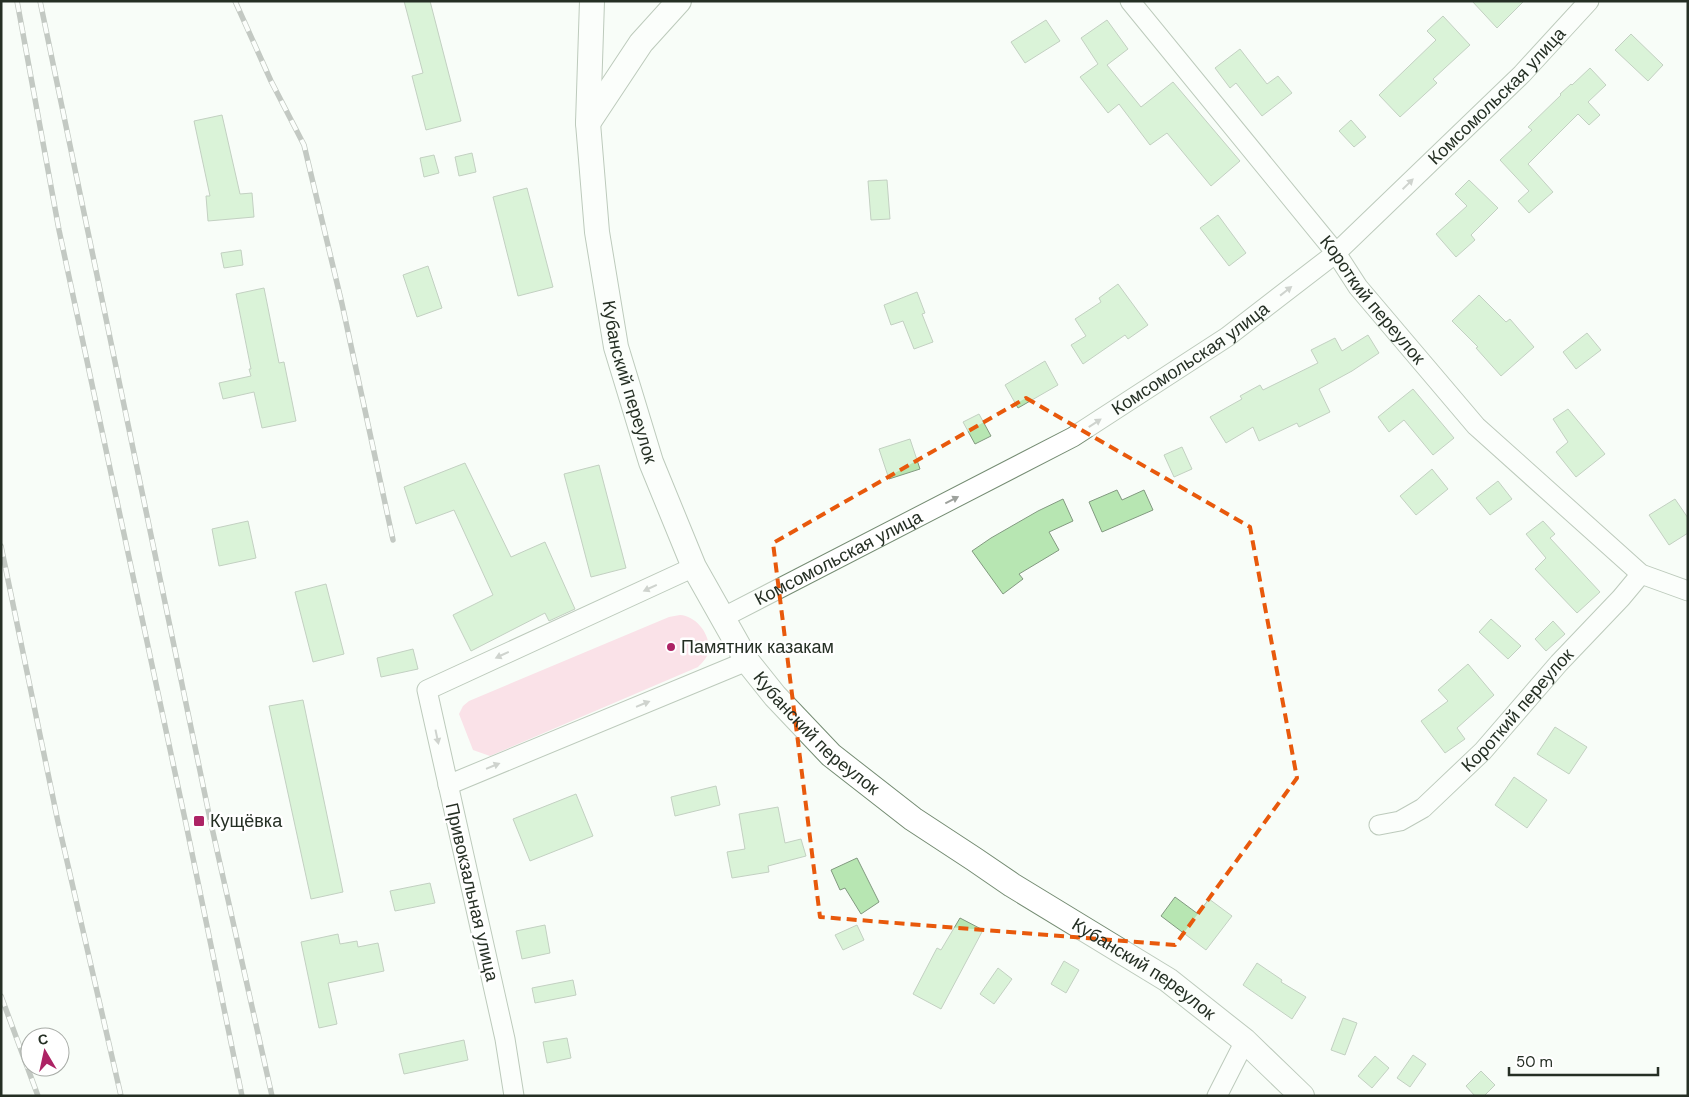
<svg xmlns="http://www.w3.org/2000/svg" width="1689" height="1097" viewBox="0 0 1689 1097" font-family="'DM Sans',sans-serif">
<style>
.green{fill:#fcc1d4}
.building{fill:#b7e6b2;stroke:#829a80}
.lines{fill:none;stroke-linecap:round;stroke-linejoin:round}
.minor-casing{stroke:#758c73;stroke-width:21}
.tertiary-casing{stroke:#758c73;stroke-width:26}
.minor{stroke:#fff;stroke-width:19}
.tertiary{stroke:#fff;stroke-width:24}
.rail-casing{stroke:#848b83;stroke-width:5.5}
.rail{stroke:#fff;stroke-width:4;stroke-dasharray:11;stroke-linecap:butt}
.oneway{fill:#9da19c}
.marked{fill:none;stroke:#e8590c;stroke-width:4;stroke-dasharray:10 6;stroke-linejoin:round}
.poi-dot{fill:#ad2365;stroke:#fff;stroke-width:2}
.labels{text-anchor:middle;stroke-width:5;stroke-linejoin:round;paint-order:stroke}
.street-label{font-size:18px;fill:#252f24;stroke:#fff}
.poi-label{font-size:18px;fill:#252f24;stroke:#fff;text-anchor:start}
</style>
<rect width="100%" height="100%" fill="#f8fdf8"/>
<!-- green -->
<path class="green" d="M 680,615 C 695,616 708,631 709,647 C 710,655 703,662 698,667 L 490,756 L 473,750 L 459,714 L 463,706 L 469,701 L 669,617 Z"/>
<!-- building -->
<g class="building">
<path d="M 404,1 L 430,1 L 461,121 L 426,130 L 412,76 L 423,73 Z"/>
<path d="M 1472,1 L 1524,1 L 1497,28 Z"/>
<path d="M 1443,16 L 1470,45 L 1433,79 L 1437,83 L 1400,117 L 1379,95 L 1436,40 L 1427,31 Z"/>
<path d="M 1046,20 L 1060,41 L 1025,63 L 1011,42 Z"/>
<path d="M 1107,20 L 1128,49 L 1107,65 L 1141,107 L 1173,82 L 1240,161 L 1211,186 L 1167,133 L 1150,145 L 1119,104 L 1108,113 L 1080,77 L 1098,64 L 1081,38 Z"/>
<path d="M 1631,34 L 1663,65 L 1648,81 L 1615,50 Z"/>
<path d="M 1240,49 L 1267,84 L 1278,76 L 1292,93 L 1262,116 L 1236,83 L 1230,88 L 1215,68 Z"/>
<path d="M 1590,68 L 1606,85 L 1588,102 L 1600,115 L 1589,125 L 1578,114 L 1528,164 L 1553,192 L 1529,213 L 1518,201 L 1529,191 L 1500,160 L 1532,130 L 1528,127 L 1561,95 L 1560,94 L 1571,84 L 1572,85 Z"/>
<path d="M 222,115 L 240,194 L 252,193 L 254,217 L 208,221 L 206,196 L 210,196 L 194,121 Z"/>
<path d="M 1351,120 L 1366,137 L 1354,147 L 1339,131 Z"/>
<path d="M 472,153 L 476,172 L 459,176 L 455,157 Z"/>
<path d="M 434,155 L 439,173 L 424,177 L 420,158 Z"/>
<path d="M 887,180 L 890,219 L 871,220 L 868,181 Z"/>
<path d="M 1469,180 L 1498,208 L 1471,235 L 1475,240 L 1456,257 L 1436,234 L 1467,206 L 1455,194 Z"/>
<path d="M 527,188 L 553,287 L 518,296 L 493,197 Z"/>
<path d="M 1218,215 L 1246,253 L 1229,266 L 1200,228 Z"/>
<path d="M 241,250 L 243,265 L 224,268 L 221,253 Z"/>
<path d="M 428,266 L 442,308 L 417,317 L 403,275 Z"/>
<path d="M 1118,284 L 1148,325 L 1128,339 L 1125,335 L 1083,364 L 1071,345 L 1086,336 L 1075,319 L 1101,302 L 1099,298 Z"/>
<path d="M 264,288 L 279,363 L 284,362 L 296,421 L 262,428 L 254,392 L 223,399 L 219,383 L 251,376 L 249,369 L 251,369 L 236,294 Z"/>
<path d="M 917,292 L 925,313 L 922,314 L 933,342 L 914,349 L 903,321 L 891,325 L 884,305 Z"/>
<path d="M 1479,295 L 1506,322 L 1510,319 L 1534,347 L 1501,376 L 1476,348 L 1478,347 L 1452,321 Z"/>
<path d="M 1587,333 L 1601,350 L 1576,369 L 1563,352 Z"/>
<path d="M 1368,335 L 1379,353 L 1352,371 L 1319,389 L 1330,412 L 1299,427 L 1297,423 L 1259,441 L 1253,427 L 1226,443 L 1210,417 L 1242,399 L 1240,396 L 1260,385 L 1263,390 L 1318,363 L 1311,350 L 1335,338 L 1342,351 Z"/>
<path d="M 1045,361 L 1058,385 L 1018,408 L 1005,385 Z"/>
<path d="M 1413,389 L 1454,438 L 1433,455 L 1404,420 L 1389,432 L 1378,417 Z"/>
<path d="M 1568,409 L 1605,454 L 1576,477 L 1556,452 L 1568,442 L 1553,419 Z"/>
<path d="M 979,414 L 991,436 L 975,444 L 963,422 Z"/>
<path d="M 910,439 L 920,469 L 889,479 L 879,449 Z"/>
<path d="M 1182,447 L 1192,469 L 1174,477 L 1164,455 Z"/>
<path d="M 465,463 L 511,557 L 545,542 L 575,609 L 549,621 L 545,613 L 471,651 L 453,615 L 493,595 L 454,510 L 416,524 L 404,487 Z"/>
<path d="M 599,465 L 626,568 L 591,577 L 564,474 Z"/>
<path d="M 1432,469 L 1448,489 L 1416,515 L 1400,496 Z"/>
<path d="M 1498,481 L 1512,499 L 1490,515 L 1476,498 Z"/>
<path d="M 1117,490 L 1122,500 L 1144,490 L 1153,510 L 1102,532 L 1089,502 Z"/>
<path d="M 1063,499 L 1073,521 L 1049,532 L 1059,550 L 1019,574 L 1023,579 L 1003,594 L 972,551 L 991,538 L 1038,511 Z"/>
<path d="M 1675,499 L 1688,518 L 1688,533 L 1669,545 L 1649,515 Z"/>
<path d="M 248,521 L 256,558 L 219,566 L 212,529 Z"/>
<path d="M 1543,521 L 1555,534 L 1550,538 L 1600,592 L 1577,613 L 1535,569 L 1546,558 L 1526,534 Z"/>
<path d="M 326,584 L 344,654 L 313,662 L 295,592 Z"/>
<path d="M 1491,619 L 1521,646 L 1508,659 L 1479,632 Z"/>
<path d="M 1553,621 L 1565,634 L 1546,651 L 1535,639 Z"/>
<path d="M 413,649 L 418,669 L 381,677 L 377,658 Z"/>
<path d="M 1468,664 L 1494,695 L 1457,728 L 1465,739 L 1445,753 L 1421,721 L 1448,701 L 1438,690 Z"/>
<path d="M 303,700 L 343,892 L 311,899 L 269,706 Z"/>
<path d="M 1555,727 L 1587,747 L 1569,774 L 1537,754 Z"/>
<path d="M 1514,777 L 1547,800 L 1527,828 L 1495,805 Z"/>
<path d="M 716,786 L 720,805 L 675,816 L 671,797 Z"/>
<path d="M 576,794 L 593,836 L 530,861 L 513,819 Z"/>
<path d="M 778,807 L 785,843 L 801,839 L 806,856 L 768,866 L 769,872 L 732,878 L 727,852 L 745,849 L 739,814 Z"/>
<path d="M 857,858 L 879,902 L 861,914 L 845,888 L 840,890 L 831,870 Z"/>
<path d="M 430,883 L 435,903 L 395,911 L 390,891 Z"/>
<path d="M 1175,897 L 1198,914 L 1209,899 L 1232,916 L 1206,950 L 1161,916 Z"/>
<path d="M 960,918 L 983,930 L 941,1009 L 913,994 L 937,948 L 941,950 Z"/>
<path d="M 545,925 L 550,953 L 522,959 L 516,931 Z"/>
<path d="M 857,925 L 864,940 L 843,950 L 835,935 Z"/>
<path d="M 338,934 L 340,944 L 357,941 L 358,947 L 378,943 L 384,971 L 328,983 L 337,1024 L 319,1028 L 301,942 Z"/>
<path d="M 1064,961 L 1079,970 L 1066,993 L 1051,984 Z"/>
<path d="M 1257,963 L 1282,980 L 1281,982 L 1306,997 L 1292,1019 L 1243,985 Z"/>
<path d="M 998,968 L 1012,979 L 994,1004 L 980,994 Z"/>
<path d="M 573,980 L 576,995 L 535,1003 L 532,988 Z"/>
<path d="M 1343,1018 L 1357,1023 L 1345,1055 L 1331,1050 Z"/>
<path d="M 567,1038 L 571,1058 L 547,1063 L 543,1042 Z"/>
<path d="M 464,1040 L 468,1060 L 404,1074 L 399,1054 Z"/>
<path d="M 1413,1055 L 1426,1064 L 1410,1087 L 1397,1078 Z"/>
<path d="M 1375,1056 L 1389,1068 L 1372,1088 L 1358,1076 Z"/>
<path d="M 1481,1071 L 1495,1085 L 1484,1096 L 1475,1096 L 1466,1086 Z"/>
</g>
<g class="lines">
<!-- minor casing -->
<g class="minor-casing">
<g id="minor">
<path id="s1" d="M 1130,1 L 1336,253 L 1358,287 L 1476,426 L 1641,574 L 1688,591"/>
<path id="s2" d="M 722,618 L 1073,437 L 1227,337 L 1336,253 L 1522,74 L 1589,1"/>
<path d="M 448,785 L 747,661"/>
<path id="s3" d="M 1379,825 L 1400,821 L 1423,808 L 1483,751 L 1559,663 L 1621,598 L 1641,574"/>
<path d="M 514,1096 L 505,1039 L 427,690 L 694,567"/>
<path d="M 1217,1096 L 1245,1041"/>
</g>
</g>
<!-- tertiary casing -->
<g class="tertiary-casing">
<g id="tertiary">
<path id="s4" d="M 592,1 L 588,123 L 597,232 L 616,347 L 651,462 L 694,567 L 747,661 L 775,696 L 831,755 L 913,819 L 974,859 L 1012,885 L 1168,980 L 1245,1041 L 1302,1096"/>
<path d="M 588,123 L 641,43 L 679,1"/>
</g>
</g>
<!-- minor -->
<use href="#minor" class="minor"/>
<!-- tertiary -->
<use href="#tertiary" class="tertiary"/>
<!-- rail casing -->
<g class="rail-casing">
<g id="rail">
<path d="M 17,1 L 59,230 L 186,824 L 242,1096"/>
<path d="M 40,1 L 210,819 L 272,1096"/>
<path d="M 235,1 L 271,81 L 304,145 L 342,304 L 393,540"/>
<path d="M 1,546 L 58,822 L 121,1096"/>
<path d="M 1,996 L 38,1096"/>
</g>
</g>
<!-- rail -->
<use href="#rail" class="rail"/>
</g>
<!-- one-way arrows -->
<defs><path id="oneway-solid" d="M-6-.8H1V-3.2L6.5 0L1 3.2V.8H-6Z" transform="scale(1.25)"/></defs>
<g class="oneway">
<use href="#oneway-solid" transform="translate(1408 184) rotate(-44)"/>
<use href="#oneway-solid" transform="translate(1286 291) rotate(-38)"/>
<use href="#oneway-solid" transform="translate(1095 423) rotate(-33)"/>
<use href="#oneway-solid" transform="translate(952 500) rotate(-27)"/>
<use href="#oneway-solid" transform="translate(650 588) rotate(155)"/>
<use href="#oneway-solid" transform="translate(502 655) rotate(155)"/>
<use href="#oneway-solid" transform="translate(643 704) rotate(-22)"/>
<use href="#oneway-solid" transform="translate(437 737) rotate(78)"/>
<use href="#oneway-solid" transform="translate(493 766) rotate(-22)"/>
</g>
<!-- marked area -->
<path d="M0 0H1689V1097H0ZM 1026,398 L 1250,527 L 1297,778 L 1175,945 L 820,917 L 773,543 Z" fill="#f8fdf8" fill-opacity=".55" fill-rule="evenodd"/>
<path class="marked" d="M 1026,398 L 1250,527 L 1297,778 L 1175,945 L 820,917 L 773,543 Z"/>
<!-- markers -->
<g class="poi-dot">
<circle cx="671" cy="647" r="5"/>
<rect x="193" y="815" width="12" height="12" rx="2.5"/>
</g>
<g class="labels">
<!-- street labels -->
<g class="street-label">
<text dy="6" stroke="none"><textPath href="#s2" startOffset="941">Комсомольская улица</textPath></text>
<text dy="6" stroke="none"><textPath href="#s1" startOffset="385">Короткий переулок</textPath></text>
<text dy="6" stroke="none"><textPath href="#s2" startOffset="536">Комсомольская улица</textPath></text>
<text dy="6" stroke="none"><textPath href="#s4" startOffset="385">Кубанский переулок</textPath></text>
<text dy="6" stroke="none"><textPath href="#s2" startOffset="131">Комсомольская улица</textPath></text>
<text dy="6" stroke="none"><textPath href="#s3" startOffset="184">Короткий переулок</textPath></text>
<text dy="6" stroke="none"><textPath href="#s4" startOffset="790">Кубанский переулок</textPath></text>
<text transform="translate(472 892) rotate(77)" y="6">Привокзальная улица</text>
<text dy="6" stroke="none"><textPath href="#s4" startOffset="1195">Кубанский переулок</textPath></text>
</g>
<!-- poi labels -->
<g class="poi-label">
<text x="681" y="653">Памятник казакам</text>
<text x="210" y="827">Кущёвка</text>
</g>
</g>
<!-- border -->
<rect width="1689" height="1097" fill="none" stroke="#252f24" stroke-width="5"/>
<!-- north arrow -->
<g transform="translate(45 1052) rotate(351)"><circle r="24" fill="#ffffff" stroke="#a8aca7"/>
<path d="M0-4L9 19L0 12L-9 19Z" fill="#ad2365"/>
<text y="-8" font-size="14" font-weight="bold" text-anchor="middle" fill="#252f24">С</text>
</g>
<!-- scale -->
<path d="M1509 1067v8h149v-8" fill="none" stroke="#252f24" stroke-width="2.5"/>
<text x="1516" y="1067" font-size="15" fill="#252f24" stroke="#ffffff" stroke-width="4" paint-order="stroke">50 m</text>
</svg>
